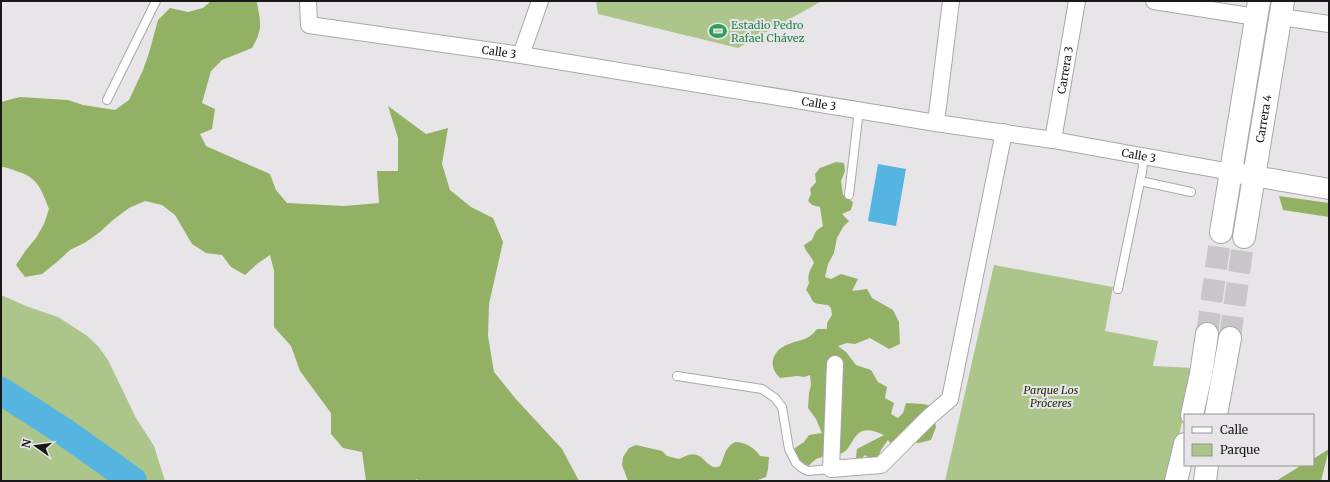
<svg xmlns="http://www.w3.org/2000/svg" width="1330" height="482" viewBox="0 0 1330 482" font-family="Merriweather,serif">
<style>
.green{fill:#acc58b}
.forest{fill:#92b164}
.water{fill:#55b4e0}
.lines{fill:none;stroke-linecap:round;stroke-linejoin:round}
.river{stroke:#55b4e0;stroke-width:28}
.trunk-tunnel{stroke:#c9c6ca;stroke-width:22;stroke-dasharray:22 11;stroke-linecap:butt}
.service-casing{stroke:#aaa7ab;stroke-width:10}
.minor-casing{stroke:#aaa7ab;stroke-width:18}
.tertiary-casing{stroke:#aaa7ab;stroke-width:22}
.trunk-casing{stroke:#aaa7ab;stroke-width:24}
.service{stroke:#fff;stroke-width:8}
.minor{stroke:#fff;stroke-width:16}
.tertiary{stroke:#fff;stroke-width:20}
.trunk{stroke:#fff;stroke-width:22}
.labels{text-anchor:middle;stroke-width:4;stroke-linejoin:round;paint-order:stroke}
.leisure-label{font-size:11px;fill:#27864d;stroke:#e8e5e9;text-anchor:start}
.street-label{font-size:11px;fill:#191819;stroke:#e8e5e9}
.park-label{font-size:11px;font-style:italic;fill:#232f0e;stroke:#e8e5e9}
</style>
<rect width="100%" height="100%" fill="#e8e5e9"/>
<!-- green -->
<g class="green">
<path d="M 596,1 L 822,1 L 738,48 L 598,14 Z"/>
<path d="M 994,265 L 1113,287 L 1105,331 L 1158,341 L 1153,366 L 1195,368 L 1168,481 L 945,481 Z"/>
<path d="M 1,295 L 26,306 L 58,317 L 86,335 L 98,346 L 108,360 L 136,418 L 154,446 L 165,481 L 1,481 Z"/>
</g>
<!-- forest -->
<g class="forest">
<path d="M 211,1 L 256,1 L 257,3 C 261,24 263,29 252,48 L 222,60 L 211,71 L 202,103 L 215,109 L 212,129 L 200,134 L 206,146 L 270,174 L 276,190 L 287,203 L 344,206 L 379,203 L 377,171 L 398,171 L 398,138 L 388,106 L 426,134 L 448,128 L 442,164 L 450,190 L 471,207 L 493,218 L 503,242 L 489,304 L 488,336 L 494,372 L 515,398 L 562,449 L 579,481 L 419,481 L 417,479 L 414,481 L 366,481 L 362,452 L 343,448 L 331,434 L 331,413 L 300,371 L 291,346 L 274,327 L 274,271 L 270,255 L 257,264 L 245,275 L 231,267 L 222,255 L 206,253 L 192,244 L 175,215 L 162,205 L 145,201 L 129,208 L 113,220 L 100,232 L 86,242 L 70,250 L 57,262 L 42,274 L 25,277 L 16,265 L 26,250 L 36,238 L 44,224 L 49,209 C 41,189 38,177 16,171 C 11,169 6,167 1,167 L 1,102 L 20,97 L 68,100 L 83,105 L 115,110 L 129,100 L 143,70 L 149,53 L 158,20 L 170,8 L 188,12 L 203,8 Z"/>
<path d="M 836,162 L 844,163 L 845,171 L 841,181 L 843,195 L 853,202 L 851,210 L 842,214 L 849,221 L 843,227 L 837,238 L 834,253 L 828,264 L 825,277 L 831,279 L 841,274 L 858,279 L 852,291 L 867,289 L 872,298 L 893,310 L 899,322 L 900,344 L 889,349 L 870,338 L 855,344 L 847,343 L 838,346 L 846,352 L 856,365 L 871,370 L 878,382 L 887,387 L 885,398 L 894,403 L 891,414 L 898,418 L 903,413 L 906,403 L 923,404 L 932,406 L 936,427 L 931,440 L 919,443 L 911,442 L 891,444 L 888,440 L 881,450 L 877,460 L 869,458 L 865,455 L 859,461 L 856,457 L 857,449 L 884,435 C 844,415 859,464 829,452 L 822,457 L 816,459 L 807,467 L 791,459 L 795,448 L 804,442 L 809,435 L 822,433 L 816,419 L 808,408 L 809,393 L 811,385 L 810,375 L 804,377 L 797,376 L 780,378 C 767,366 772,350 789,344 C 795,341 801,341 807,338 C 811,336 814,333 817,329 L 827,329 L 827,323 L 832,315 L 831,308 L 828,305 C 808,303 816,303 806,290 L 809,283 C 807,275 810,270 814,263 C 811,255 806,253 804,245 L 812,240 L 816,231 L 823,226 L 820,207 L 812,205 L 808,201 L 811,194 L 810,189 L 816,182 L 815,174 L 820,168 Z"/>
<path d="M 1279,196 L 1329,203 L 1329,217 L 1283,210 Z"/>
<path d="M 735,442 C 745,442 755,448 760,456 L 769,457 L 768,469 L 766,477 L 755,481 L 628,481 L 622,465 L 623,457 L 629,448 L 636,445 L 662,451 L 667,456 L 679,459 C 682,458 685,456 688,455 C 702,451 705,465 714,467 C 716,468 718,467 720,466 C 725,456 724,448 735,442 Z"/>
<path d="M 1329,449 L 1321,481 L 1276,481 L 1302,465 L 1313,465 L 1313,459 Z"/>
</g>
<!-- water -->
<path class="water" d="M 878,164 L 906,169 L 896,226 L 868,221 Z"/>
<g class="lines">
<!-- river -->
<path class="river" d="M 1,391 L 63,431 L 133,481"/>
<!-- trunk-tunnel -->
<g class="trunk-tunnel">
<path d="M 1207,334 L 1221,232"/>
<path d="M 1230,338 L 1244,237"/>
</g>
<!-- service casing -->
<g class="service-casing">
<g id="service">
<path d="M 107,100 L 156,1"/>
<path d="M 1140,181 L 1191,192"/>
<path d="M 849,195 L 859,110"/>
<path d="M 1118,289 L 1142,172 L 1144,156"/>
<path d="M 677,376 L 762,389 L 775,398 L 782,407 L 789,449 L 796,463 L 802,468 L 808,471 L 831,469"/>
</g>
</g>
<!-- minor casing -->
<g class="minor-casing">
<g id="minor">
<path id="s1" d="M 308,1 L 309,25 L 521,55 L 936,123 L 1053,140 L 1231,172"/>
<path d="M 1154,1 L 1256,17"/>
<path d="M 1281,17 L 1329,24"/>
<path d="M 521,55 L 540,1"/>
<path d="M 936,123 L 951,1"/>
<path id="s2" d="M 1053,140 L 1077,1"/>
<path d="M 835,364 L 831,469 L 881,465 L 929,417 L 950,399 L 1004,132"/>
</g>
</g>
<!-- tertiary casing -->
<g class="tertiary-casing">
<path id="tertiary" d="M 1237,173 L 1329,189"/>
</g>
<!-- trunk casing -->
<g class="trunk-casing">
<g id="trunk">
<path d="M 1221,232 L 1259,1"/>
<path id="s3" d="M 1244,237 L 1283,1"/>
<path d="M 1192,415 L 1201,374 L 1207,334"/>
<path d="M 1216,415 L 1230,338"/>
<path d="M 1176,481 L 1185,444"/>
<path d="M 1205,481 L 1207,465"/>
</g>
</g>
<!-- service -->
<use href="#service" class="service"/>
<!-- minor -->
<use href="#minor" class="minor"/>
<!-- tertiary -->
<use href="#tertiary" class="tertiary"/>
<!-- trunk -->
<use href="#trunk" class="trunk"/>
</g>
<!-- icons -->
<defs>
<g id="stadium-bare" transform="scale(1.38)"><path d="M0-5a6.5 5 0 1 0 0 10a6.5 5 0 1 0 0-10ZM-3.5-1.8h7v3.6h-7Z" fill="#2e9e5b" stroke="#e8e5e9" stroke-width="2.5" paint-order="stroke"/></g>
</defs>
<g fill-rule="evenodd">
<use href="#stadium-bare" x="718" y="31"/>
</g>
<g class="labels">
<!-- leisure labels -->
<g class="leisure-label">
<text x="731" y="29">Estadio Pedro<tspan x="731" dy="13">Rafael Chávez</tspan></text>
</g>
<!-- street labels -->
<g class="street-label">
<text dy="4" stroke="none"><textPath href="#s1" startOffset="216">Calle 3</textPath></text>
<text dy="4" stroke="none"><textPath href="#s2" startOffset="71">Carrera 3</textPath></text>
<text dy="4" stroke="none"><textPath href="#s1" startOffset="540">Calle 3</textPath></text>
<text dy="4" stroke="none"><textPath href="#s3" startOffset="120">Carrera 4</textPath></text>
<text dy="4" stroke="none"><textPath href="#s1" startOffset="864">Calle 3</textPath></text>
</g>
<!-- park labels -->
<g class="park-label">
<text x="1051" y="394">Parque Los<tspan x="1051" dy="13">Próceres</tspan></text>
</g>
</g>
<!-- border -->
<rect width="1330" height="482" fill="none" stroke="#191819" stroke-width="4"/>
<!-- legend -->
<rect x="1184" y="414" width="130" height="52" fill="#e8e5e9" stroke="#959396"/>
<rect x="1192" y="427" width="20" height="6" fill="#ffffff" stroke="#959396"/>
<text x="1220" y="434" font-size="12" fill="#191819">Calle</text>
<rect x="1192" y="444" width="20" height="12" fill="#acc58b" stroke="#959396"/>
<text x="1220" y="454" font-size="12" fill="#191819">Parque</text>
<!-- north arrow -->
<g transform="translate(36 446) rotate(284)" stroke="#e8e5e9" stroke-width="3" paint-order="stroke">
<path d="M0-3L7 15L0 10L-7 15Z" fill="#191819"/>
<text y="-6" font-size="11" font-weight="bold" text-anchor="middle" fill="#191819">N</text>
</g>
</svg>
